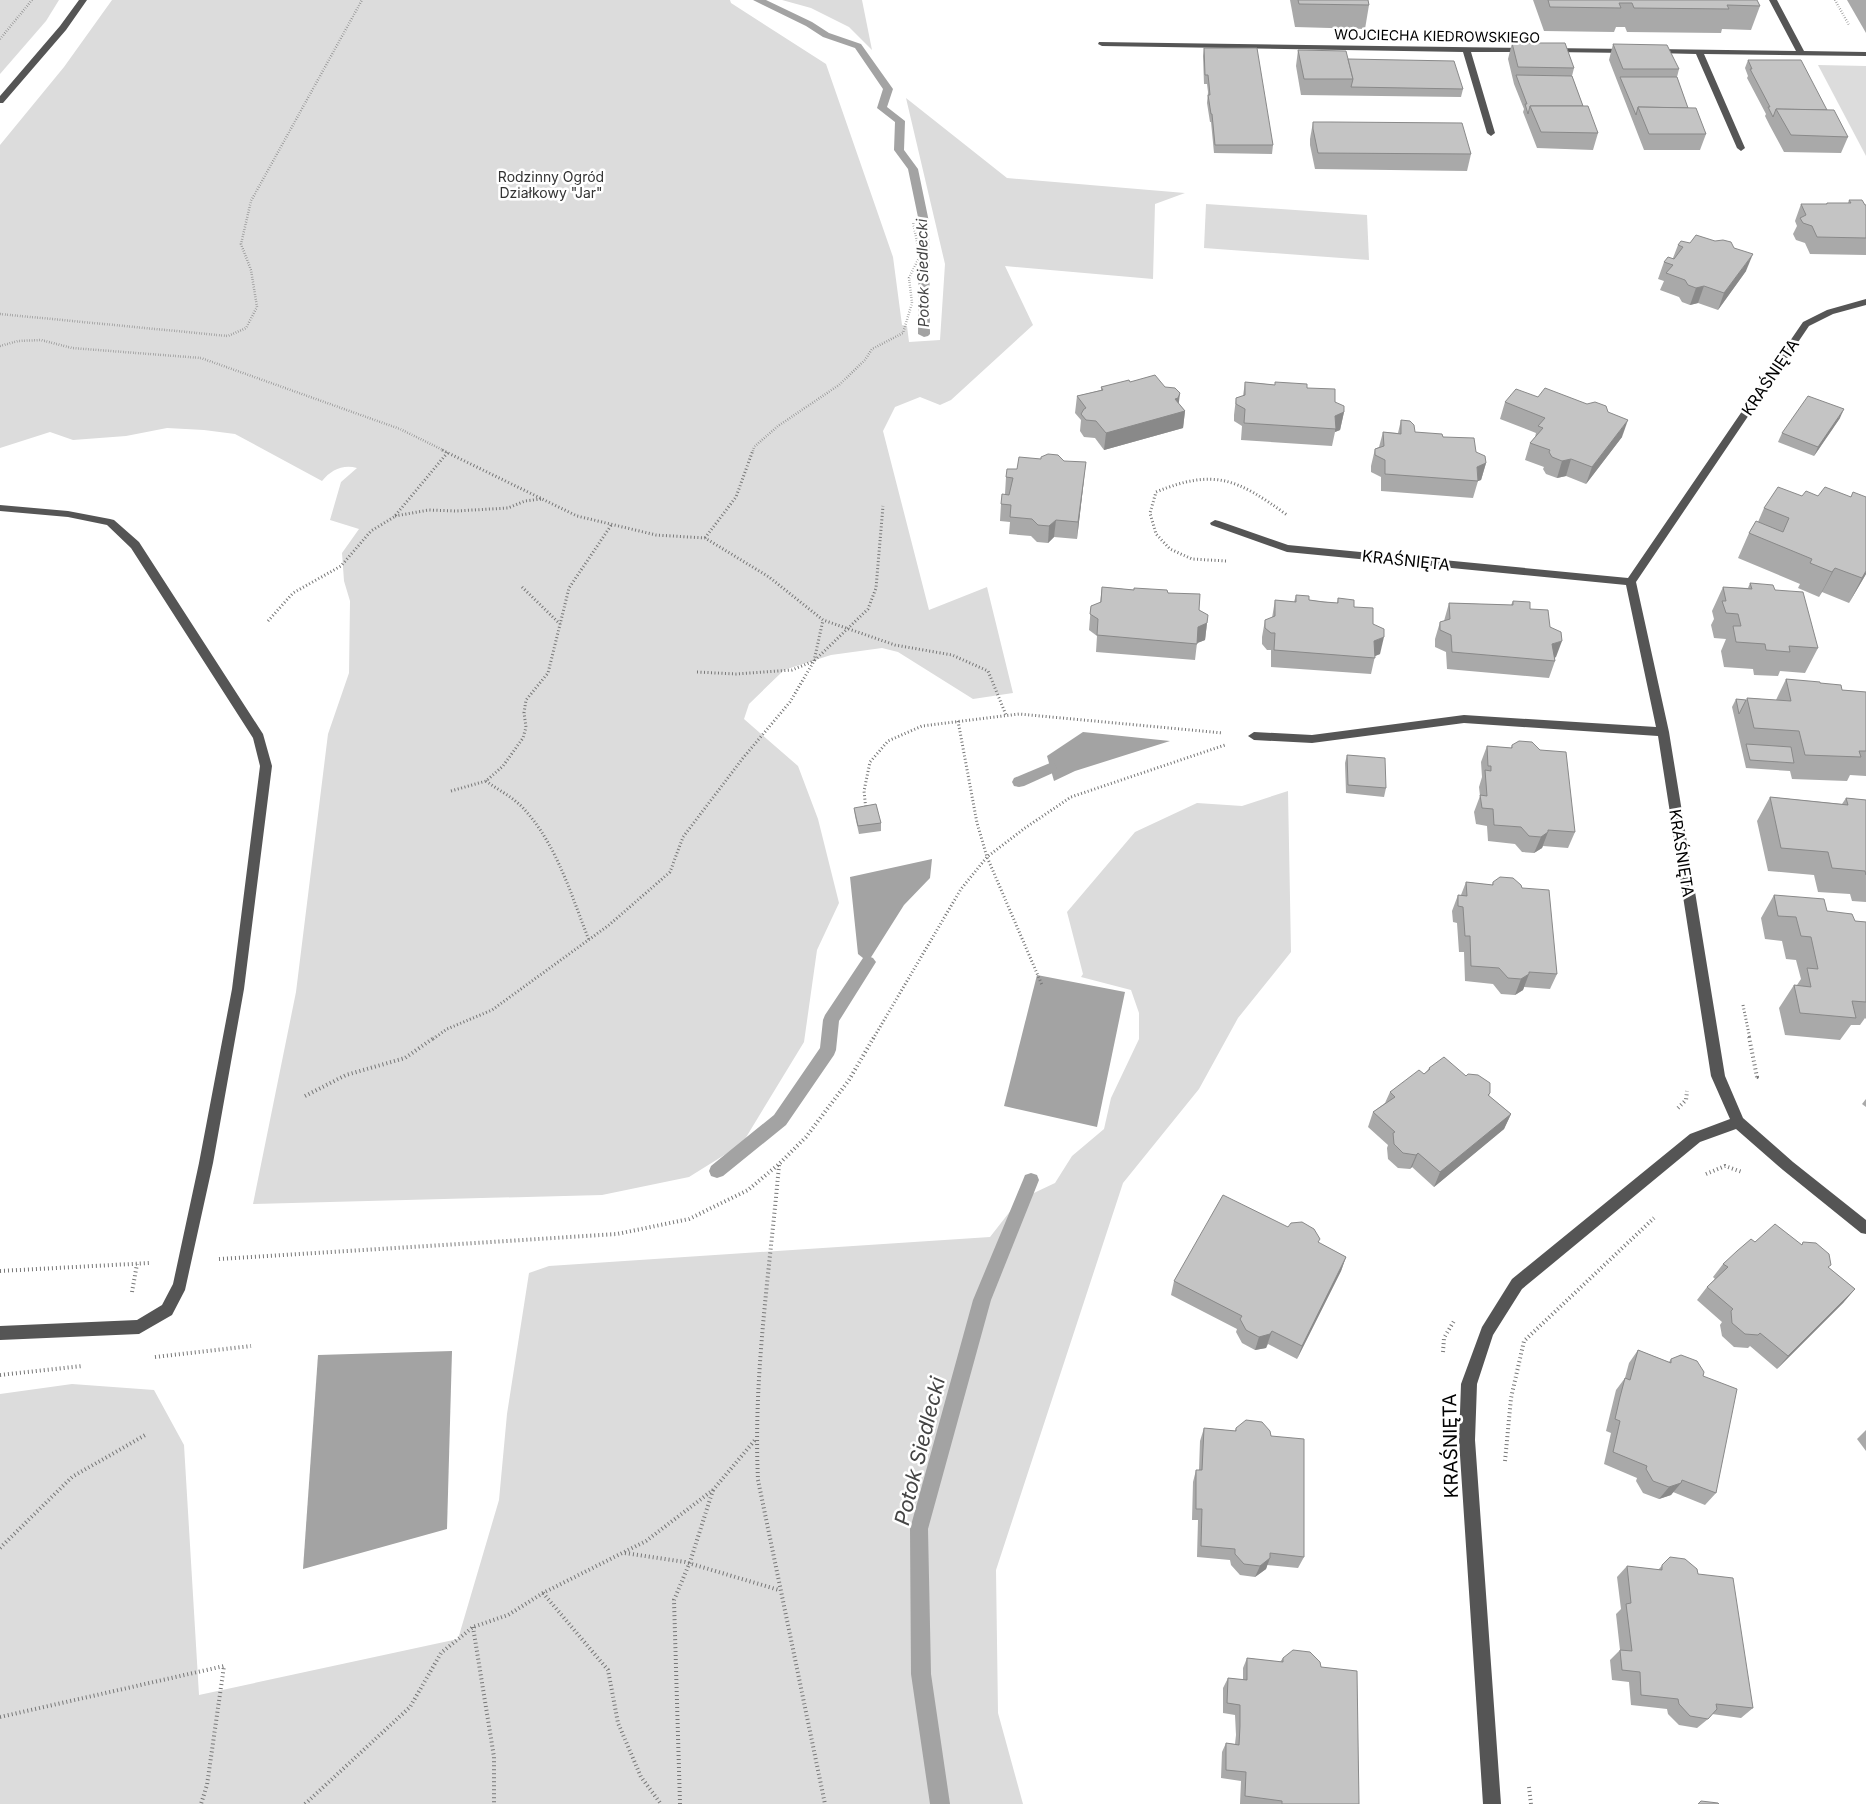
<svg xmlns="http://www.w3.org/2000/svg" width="1866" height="1804" viewBox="0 0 1866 1804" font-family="Inter,sans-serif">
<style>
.green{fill:#dcdcdc}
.water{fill:#a3a3a3}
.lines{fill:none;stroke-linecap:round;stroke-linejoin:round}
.stream{fill:#a3a3a3;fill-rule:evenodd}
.path-far2{stroke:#777;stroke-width:2.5;stroke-dasharray:0.5 2;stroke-linecap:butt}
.path-far1{stroke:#777;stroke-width:3;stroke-dasharray:1 2.5;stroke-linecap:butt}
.path{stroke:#777;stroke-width:4;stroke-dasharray:1 3;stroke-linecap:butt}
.minor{fill:#555;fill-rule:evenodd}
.wall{fill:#a9a9a9}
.shaded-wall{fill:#898989}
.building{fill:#c4c4c4;stroke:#898989}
.labels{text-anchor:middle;stroke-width:5;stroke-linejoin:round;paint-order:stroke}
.far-street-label{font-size:14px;fill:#000;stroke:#fff}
.far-park-label{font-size:14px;fill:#333;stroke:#fff}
.far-water-label{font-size:15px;font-style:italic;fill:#444;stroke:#fff}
.street-label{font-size:16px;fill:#000;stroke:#fff}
.near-street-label{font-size:19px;fill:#000;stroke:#fff}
.near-water-label{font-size:21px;font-style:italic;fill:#444;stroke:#fff}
</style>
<rect width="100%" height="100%" fill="#fff"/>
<!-- green -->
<g class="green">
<path d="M 0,0 L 59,0 L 46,21 L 0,74 Z"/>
<path d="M 112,0 L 730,0 L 731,3 L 826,64 L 893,257 L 902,325 L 907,326 L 909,342 L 940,340 L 945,264 L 906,98 L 1007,178 L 1185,193 L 1155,204 L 1153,279 L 1005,266 L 1033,325 L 951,400 L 940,405 L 920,397 L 895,407 L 883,431 L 929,610 L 987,587 L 1013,693 L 973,699 L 898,652 L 882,648 L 831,655 L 784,670 L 749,704 L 744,719 L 798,766 L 818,819 L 839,903 L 817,950 L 804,1042 L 742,1144 L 689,1177 L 602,1195 L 253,1204 L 296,992 L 328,734 L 349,673 L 350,601 L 344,581 L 342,553 L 359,529 L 330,520 L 341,482 L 357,468 C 343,464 331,470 322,481 L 235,434 L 204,430 L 167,428 L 126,436 L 73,440 L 50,432 L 0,448 L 0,145 L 64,67 Z"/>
<path d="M 782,0 L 862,0 L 872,50 L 849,27 L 811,8 Z"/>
<path d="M 1818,65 L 1866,66 L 1866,156 Z"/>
<path d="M 1206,204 L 1367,215 L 1369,260 L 1204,248 Z"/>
<path d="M 1288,791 L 1291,952 L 1238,1018 L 1199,1089 L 1123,1183 L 996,1570 L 998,1713 L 1023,1804 L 0,1804 L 0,1394 L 72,1384 L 154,1390 L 184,1445 L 199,1695 L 458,1639 L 499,1500 L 507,1414 L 529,1273 L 549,1266 L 990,1237 L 1019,1200 L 1055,1183 L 1072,1156 L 1104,1129 L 1111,1098 L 1139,1039 L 1139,1013 L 1131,990 L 1081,977 L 1083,974 L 1067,912 L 1135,832 L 1197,803 L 1242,806 Z"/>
</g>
<!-- water -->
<g class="water">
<path d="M 1083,732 L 1170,741 L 1075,771 L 1054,781 L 1047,756 Z"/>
<path d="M 932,859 L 930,878 L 904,905 L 868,962 L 858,954 L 850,877 Z"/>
<path d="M 1037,975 L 1125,992 L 1097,1127 L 1004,1106 Z"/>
<path d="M 452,1351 L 447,1529 L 303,1569 L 318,1355 Z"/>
</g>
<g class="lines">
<!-- stream -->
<g class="stream">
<path d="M 753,0 L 766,0 L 812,22 L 829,33 L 861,44 L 893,89 L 887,107 L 905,121 L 904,150 L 918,169 L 929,222 L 930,334 L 928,336 L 924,337 L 918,334 L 919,222 L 908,169 L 894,150 L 895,122 L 877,108 L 883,89 L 855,48 L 823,37 L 806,26 Z"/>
<path d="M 1050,763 L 1055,764 L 1057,768 L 1055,772 L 1024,786 L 1019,787 L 1014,786 L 1012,782 L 1014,778 Z"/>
<path d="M 868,956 L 873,958 L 876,962 L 839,1021 L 836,1050 L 834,1055 L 786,1125 L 723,1176 L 717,1178 L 711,1176 L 709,1171 L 711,1166 L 774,1115 L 820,1048 L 823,1020 L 825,1015 L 863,958 Z"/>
<path d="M 1031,1173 L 1037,1175 L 1039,1180 L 991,1300 L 928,1529 L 931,1674 L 950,1804 L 930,1804 L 911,1674 L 910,1529 L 973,1300 L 1023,1180 L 1025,1175 Z"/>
</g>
<!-- path-far2 -->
<g class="path-far2">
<path d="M 1835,0 L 1849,25"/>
<path d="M 0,39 L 32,0"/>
<path d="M 0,314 L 228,336 L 246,328 L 257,307 L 251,270 L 241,244 L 251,201 L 362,0"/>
<path d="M 0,346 L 18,341 L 41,340 L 72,348 L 201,358 L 400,429 L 445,451"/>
<path d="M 753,451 L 754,447 L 778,426 L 839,385 L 865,360 L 872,349 L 903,333 L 912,303 L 909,278 L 920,256 L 913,222"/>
</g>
<!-- path-far1 -->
<g class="path-far1">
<path d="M 442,450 L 577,516 L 656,535 L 705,538 L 769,577 L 823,620 L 895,645 L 952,655 L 988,671 L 1006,715"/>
<path d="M 395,516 L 429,510 L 456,511 L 508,508 L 525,501 L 541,499"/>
<path d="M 705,538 L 736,497 L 753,450"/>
<path d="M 1226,561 L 1192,559 L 1170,549 L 1156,534 L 1150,513 L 1156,492 C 1215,468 1237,479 1287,515"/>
<path d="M 522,587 L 560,624"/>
<path d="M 268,621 L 293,593 L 341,566 L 371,531 L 394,517 L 448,452"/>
<path d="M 697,672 L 736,674 L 792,670 L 814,661 L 823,620"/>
<path d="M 958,721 L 977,823 L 987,857 L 1042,985"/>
<path d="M 486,781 C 498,790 513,797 524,809 C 557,845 571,895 589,940"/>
<path d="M 451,791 L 486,781 L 503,766 L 523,738 L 526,727 L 524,713 L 526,700 L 548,673 L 569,588 L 612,524"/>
<path d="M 866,810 L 864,791 L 870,762 L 888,741 L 922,726 L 1019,714 L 1223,733"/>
<path d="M 1743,1005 L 1750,1039"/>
<path d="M 433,1039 L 447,1029 L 492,1010 L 609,925 L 670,872 L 683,837 L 743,758 L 790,702 L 814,661 L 868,609 L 876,588 L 883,506"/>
<path d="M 873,1039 L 961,889 L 987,857 L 1025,828 L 1071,797 L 1225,745"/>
</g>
<!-- path -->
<g class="path">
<path d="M 1749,1037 L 1757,1077 L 1755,1077"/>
<path d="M 305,1096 L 346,1075 L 405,1058 L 435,1037"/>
<path d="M 1678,1108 L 1686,1100 L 1687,1091"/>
<path d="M 779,1165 C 770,1270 753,1374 758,1480 L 825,1804"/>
<path d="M 1706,1174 L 1725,1166 L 1742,1172"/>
<path d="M 219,1259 L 617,1234 L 689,1219 L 748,1190 L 779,1164 L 806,1137 L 849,1080 L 874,1037"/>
<path d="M 0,1271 L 150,1263"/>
<path d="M 132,1292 L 137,1264"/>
<path d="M 1443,1352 L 1444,1338 L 1454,1321"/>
<path d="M 155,1357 L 251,1346"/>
<path d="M 0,1375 L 82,1366"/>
<path d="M 1505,1461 L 1511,1398 L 1524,1341 L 1654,1218"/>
<path d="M 0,1548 L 72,1477 L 147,1434"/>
<path d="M 625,1553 L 685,1562 L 779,1590"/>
<path d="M 543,1593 L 608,1670 L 618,1723 L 641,1777 L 661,1804"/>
<path d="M 473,1627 L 494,1757 L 494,1804"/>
<path d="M 0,1717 L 224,1666 L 207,1785 L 201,1804"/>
<path d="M 1529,1787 L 1531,1804"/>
<path d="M 305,1804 L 410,1707 L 441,1653 L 473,1627 L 508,1615 L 543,1593 L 646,1541 L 713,1490 L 755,1440"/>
<path d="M 680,1804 L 674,1600 L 690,1562 L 713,1490"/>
</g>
<!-- minor -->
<g class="minor">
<path d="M 79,0 L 87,0 L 66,30 L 3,103 L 0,103 L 0,96 L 60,26 Z"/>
<path d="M 1769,0 L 1777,0 L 1804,51 L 1866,52 L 1866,56 L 1704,54 L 1745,148 L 1741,151 L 1737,148 L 1696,54 L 1654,53 L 1650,51 L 1654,49 L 1796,51 Z"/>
<path d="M 1099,42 L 1526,48 L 1530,50 L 1526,52 L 1471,52 L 1495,133 L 1491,136 L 1487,133 L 1463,52 L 1102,46 L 1098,44 Z"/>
<path d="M 1548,48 L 1629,49 L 1633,51 L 1629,53 L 1551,52 L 1547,50 Z"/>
<path d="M 1866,299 L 1866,305 L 1833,314 L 1809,326 L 1636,582 L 1669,732 L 1725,1076 L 1743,1118 L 1793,1162 L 1866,1220 L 1866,1234 L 1861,1233 L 1783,1170 L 1736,1129 L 1700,1142 L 1522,1289 L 1493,1335 L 1477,1384 L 1475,1440 L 1501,1804 L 1483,1804 L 1459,1440 L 1461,1384 L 1482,1327 L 1512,1279 L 1690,1134 L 1730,1119 L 1711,1076 L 1658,736 L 1464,723 L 1312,743 L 1254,740 L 1248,736 L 1254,732 L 1312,735 L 1464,715 L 1656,727 L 1626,585 L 1287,552 L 1211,525 L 1210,523 L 1215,520 L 1219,521 L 1288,545 L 1628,578 L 1803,322 L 1827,310 Z"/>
<path d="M 0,505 L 68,511 L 110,519 L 114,520 L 139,542 L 263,734 L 272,766 L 244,989 L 213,1163 L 185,1290 L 172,1315 L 139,1334 L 0,1340 L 0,1326 L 137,1320 L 162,1305 L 173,1284 L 199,1163 L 232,989 L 260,766 L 253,738 L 131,548 L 107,525 L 68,517 L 0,511 Z"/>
</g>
</g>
<!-- wall -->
<g class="wall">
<path d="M 1290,0 L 1368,0 L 1369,5 L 1365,29 L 1295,27 Z"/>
<path d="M 1533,0 L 1757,0 L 1760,6 L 1751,30 L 1722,29 L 1721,33 L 1627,32 L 1625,27 L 1616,27 L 1614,32 L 1544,31 Z"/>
<path d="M 1847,0 L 1866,0 L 1866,33 Z"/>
<path d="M 1512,43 L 1574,68 L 1572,76 L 1583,106 L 1598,133 L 1593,150 L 1537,148 L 1523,112 L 1524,109 L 1514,84 L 1508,59 Z"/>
<path d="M 1613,44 L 1679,69 L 1677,77 L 1687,106 L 1706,134 L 1700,150 L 1644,150 L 1609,60 Z"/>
<path d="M 1204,48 L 1273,145 L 1272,154 L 1214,153 L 1211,122 L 1210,122 L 1207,103 L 1208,92 L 1207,84 L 1204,84 L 1203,56 Z"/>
<path d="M 1298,50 L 1348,59 L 1463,89 L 1461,97 L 1301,95 L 1296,66 Z"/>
<path d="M 1748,60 L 1827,110 L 1848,137 L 1841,153 L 1784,152 L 1770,126 L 1765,116 L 1766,114 L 1747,78 L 1748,76 L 1745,68 Z"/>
<path d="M 1313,122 L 1471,154 L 1467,171 L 1315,169 L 1310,145 L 1310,139 Z"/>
<path d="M 1849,200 L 1866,205 L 1866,255 L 1810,254 L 1805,243 L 1796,240 L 1793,234 L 1797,226 L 1795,221 L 1801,204 L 1826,204 L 1827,203 L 1848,203 Z"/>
<path d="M 1678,245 L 1746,271 L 1718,310 L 1698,303 L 1690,305 L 1682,302 L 1679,297 L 1660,290 L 1664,281 L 1658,279 L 1664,262 L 1673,258 Z"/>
<path d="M 1130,382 L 1179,404 L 1185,411 L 1183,428 L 1104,450 L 1095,438 L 1084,437 L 1080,431 L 1081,420 L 1075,413 L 1077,396 L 1101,390 L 1101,387 Z"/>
<path d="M 1245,382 L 1307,388 L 1335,402 L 1344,412 L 1340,430 L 1335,432 L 1332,446 L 1241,440 L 1242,426 L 1234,421 L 1234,415 L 1236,398 L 1243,396 Z"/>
<path d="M 1538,397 L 1608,412 L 1622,437 L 1586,484 L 1566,476 L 1557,478 L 1546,474 L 1543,469 L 1544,467 L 1525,460 L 1530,443 L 1535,437 L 1536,433 L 1500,419 L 1505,402 Z"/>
<path d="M 1840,418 L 1814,456 L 1778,442 L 1782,433 Z"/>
<path d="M 1401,420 L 1415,432 L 1443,437 L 1476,452 L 1486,463 L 1481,480 L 1478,481 L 1473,498 L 1381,491 L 1381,477 L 1371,472 L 1371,466 L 1375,449 L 1379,447 L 1383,432 L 1398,433 Z"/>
<path d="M 1064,461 L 1084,479 L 1077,539 L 1054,537 L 1048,543 L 1037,542 L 1031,536 L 1009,534 L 1010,522 L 1000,521 L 1001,504 L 1005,494 L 1006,477 L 1017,469 Z"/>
<path d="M 1802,496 L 1866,497 L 1866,574 L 1849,603 L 1822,592 L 1819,597 L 1798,588 L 1800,584 L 1738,558 L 1749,533 L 1758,522 L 1764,508 Z"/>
<path d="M 1750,583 L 1775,590 L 1818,648 L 1805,673 L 1780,671 L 1778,676 L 1754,675 L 1753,669 L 1724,667 L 1721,651 L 1726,639 L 1714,638 L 1711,625 L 1714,619 L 1712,611 L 1723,587 L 1748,588 Z"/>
<path d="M 1102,587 L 1168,593 L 1199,610 L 1207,623 L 1205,640 L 1197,643 L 1195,660 L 1096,652 L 1097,636 L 1089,630 L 1091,606 L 1100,603 Z"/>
<path d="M 1296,595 L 1309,600 L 1337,603 L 1338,598 L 1354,607 L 1373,624 L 1380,654 L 1375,656 L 1371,674 L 1271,667 L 1271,650 L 1267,650 L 1262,644 L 1262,637 L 1265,620 L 1272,618 L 1275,600 L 1294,602 Z"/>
<path d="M 1513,601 L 1530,609 L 1550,627 L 1556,657 L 1554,658 L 1555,661 L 1549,678 L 1447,669 L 1446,652 L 1435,647 L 1435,639 L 1440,622 L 1444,621 L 1449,603 L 1511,605 Z"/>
<path d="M 1786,679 L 1820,683 L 1842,690 L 1866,692 L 1866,776 L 1850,775 L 1847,781 L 1792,779 L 1790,771 L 1746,768 L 1732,707 L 1736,699 L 1746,700 L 1747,698 L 1776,700 Z"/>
<path d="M 1512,745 L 1575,832 L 1568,848 L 1543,846 L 1542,848 L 1534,853 L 1522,852 L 1515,844 L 1488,841 L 1487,826 L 1476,824 L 1474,812 L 1480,796 L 1479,787 L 1482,777 L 1481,762 L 1487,746 L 1511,748 Z"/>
<path d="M 1347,755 L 1386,788 L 1384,797 L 1346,793 L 1345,763 Z"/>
<path d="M 1770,797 L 1842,804 L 1846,798 L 1866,800 L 1866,902 L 1852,901 L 1850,894 L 1818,892 L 1814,875 L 1768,871 L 1757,821 Z"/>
<path d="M 854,808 L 881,823 L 881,831 L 859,834 L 855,816 Z"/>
<path d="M 1466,882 L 1492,885 L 1493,882 L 1522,888 L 1557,974 L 1550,989 L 1524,987 L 1523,990 L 1515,995 L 1501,994 L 1493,984 L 1465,981 L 1464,952 L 1459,952 L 1457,923 L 1453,922 L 1452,911 L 1458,895 L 1461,895 Z"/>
<path d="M 1774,895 L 1855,921 L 1866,922 L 1866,1019 L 1865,1018 L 1860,1025 L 1851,1025 L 1840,1040 L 1785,1035 L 1779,1008 L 1794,985 L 1797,985 L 1801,979 L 1796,960 L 1786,959 L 1782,941 L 1765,939 L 1761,918 Z"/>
<path d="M 1429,1068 L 1466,1076 L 1490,1093 L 1489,1096 L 1511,1114 L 1504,1129 L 1434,1187 L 1412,1167 L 1410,1169 L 1398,1168 L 1388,1159 L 1387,1148 L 1388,1145 L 1368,1127 L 1373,1112 L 1385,1103 L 1390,1092 L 1424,1074 L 1427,1071 Z"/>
<path d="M 1866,1099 L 1866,1107 L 1862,1104 Z"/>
<path d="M 1755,1242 L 1829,1268 L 1855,1289 L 1843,1303 L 1777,1369 L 1750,1346 L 1748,1348 L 1734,1347 L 1722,1336 L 1720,1325 L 1722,1322 L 1697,1300 L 1707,1287 L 1715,1279 L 1713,1277 L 1723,1264 Z"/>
<path d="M 1319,1243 L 1346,1257 L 1341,1271 L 1297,1359 L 1268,1344 L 1266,1348 L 1255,1350 L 1242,1343 L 1236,1332 L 1237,1329 L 1171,1295 L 1174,1281 Z"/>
<path d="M 1638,1350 L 1669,1362 L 1671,1359 L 1703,1376 L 1716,1493 L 1705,1505 L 1673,1492 L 1671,1495 L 1659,1499 L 1643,1493 L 1636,1481 L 1637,1478 L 1604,1464 L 1611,1433 L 1606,1431 L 1616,1390 L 1625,1378 L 1629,1363 Z"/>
<path d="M 1204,1428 L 1235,1431 L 1236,1428 L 1271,1436 L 1304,1557 L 1298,1568 L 1267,1565 L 1266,1569 L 1255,1577 L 1240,1575 L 1231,1565 L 1230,1560 L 1197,1557 L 1198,1520 L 1192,1520 L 1193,1482 L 1196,1470 L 1199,1470 L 1200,1441 Z"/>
<path d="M 1866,1430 L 1866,1451 L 1857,1439 Z"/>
<path d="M 1670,1557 L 1698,1574 L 1753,1708 L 1741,1718 L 1712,1714 L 1708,1719 L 1697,1728 L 1679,1725 L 1668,1714 L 1667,1709 L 1631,1705 L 1629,1682 L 1612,1680 L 1610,1660 L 1620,1650 L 1616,1614 L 1621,1609 L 1617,1577 L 1627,1566 L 1658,1570 Z"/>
<path d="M 1247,1658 L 1280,1662 L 1283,1658 L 1321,1667 L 1359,1804 L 1240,1804 L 1241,1781 L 1221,1778 L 1222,1752 L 1226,1743 L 1235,1744 L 1236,1735 L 1235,1715 L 1223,1713 L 1223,1688 L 1228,1678 L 1243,1680 L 1243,1668 Z"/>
</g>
<!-- shaded-wall -->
<g class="shaded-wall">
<path d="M 1753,254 L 1746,271 L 1718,310 L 1724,293 Z"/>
<path d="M 1704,286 L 1698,303 L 1690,305 L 1696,288 Z"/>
<path d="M 1180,393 L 1178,410 L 1185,411 L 1183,428 L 1104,450 L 1106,433 L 1175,399 Z"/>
<path d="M 1844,409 L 1840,418 L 1814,456 L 1818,447 Z"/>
<path d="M 1344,412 L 1340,430 L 1335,432 L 1335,416 Z"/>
<path d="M 1628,420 L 1622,437 L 1586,484 L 1592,467 Z"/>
<path d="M 1571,459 L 1566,476 L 1557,478 L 1562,461 Z"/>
<path d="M 1086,462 L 1084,479 L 1077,539 L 1078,522 Z"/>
<path d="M 1486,463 L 1481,480 L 1478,481 L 1477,467 Z"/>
<path d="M 1056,520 L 1054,537 L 1048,543 L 1049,526 Z"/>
<path d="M 1835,568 L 1822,592 L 1819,597 L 1832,572 Z"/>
<path d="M 1866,571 L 1866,574 L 1849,603 L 1862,578 Z"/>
<path d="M 1207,623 L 1205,640 L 1195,644 L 1198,627 Z"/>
<path d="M 1384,637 L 1380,654 L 1370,658 L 1374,641 Z"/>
<path d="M 1562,641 L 1556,657 L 1546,661 L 1552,644 Z"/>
<path d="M 1548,832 L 1542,848 L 1534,853 L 1541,837 Z"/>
<path d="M 1529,974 L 1523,990 L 1515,995 L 1521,979 Z"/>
<path d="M 1511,1114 L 1504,1129 L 1434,1187 L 1440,1172 Z"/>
<path d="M 1418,1153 L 1412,1167 L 1410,1169 L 1416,1155 Z"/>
<path d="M 1346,1257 L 1341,1271 L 1297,1359 L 1302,1346 Z"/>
<path d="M 1855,1289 L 1843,1303 L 1777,1369 L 1788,1356 Z"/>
<path d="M 1272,1331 L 1266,1348 L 1255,1350 L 1259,1337 Z"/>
<path d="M 1681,1483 L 1671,1495 L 1659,1499 L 1669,1487 Z"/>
<path d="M 1270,1558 L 1266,1569 L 1255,1577 L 1260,1566 Z"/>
</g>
<!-- building -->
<g class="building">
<path d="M 1298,0 L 1368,0 L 1369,5 L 1299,4 Z"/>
<path d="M 1548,0 L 1757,0 L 1760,6 L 1727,5 L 1729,9 L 1634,8 L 1632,3 L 1619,3 L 1621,8 L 1550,7 Z"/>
<path d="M 1512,43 L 1565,43 L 1574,68 L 1518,67 Z"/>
<path d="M 1613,44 L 1667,45 L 1679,69 L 1623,69 Z"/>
<path d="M 1204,48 L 1257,48 L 1273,145 L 1215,145 L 1212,114 L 1211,114 L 1208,95 L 1210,95 L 1209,84 L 1208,75 L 1205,75 Z"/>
<path d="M 1298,50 L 1346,51 L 1353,79 L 1304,79 Z"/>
<path d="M 1348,59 L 1454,61 L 1463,89 L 1351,87 L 1353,79 Z"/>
<path d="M 1748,60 L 1801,60 L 1827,110 L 1776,109 L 1773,117 L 1768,107 L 1770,107 L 1750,69 L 1752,69 Z"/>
<path d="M 1516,75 L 1572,76 L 1583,106 L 1530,106 L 1528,114 L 1525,104 L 1527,104 Z"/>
<path d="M 1620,77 L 1677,77 L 1688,108 L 1638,107 L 1636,115 Z"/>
<path d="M 1530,106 L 1588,106 L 1598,133 L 1541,132 Z"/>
<path d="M 1638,107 L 1696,108 L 1706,134 L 1649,134 Z"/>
<path d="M 1776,109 L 1834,110 L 1848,137 L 1791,135 Z"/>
<path d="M 1313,122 L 1331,122 L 1462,123 L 1471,154 L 1318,153 L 1313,129 Z"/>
<path d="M 1849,200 L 1862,200 L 1865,205 L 1866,205 L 1866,238 L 1817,237 L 1812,226 L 1803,223 L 1800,218 L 1806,215 L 1801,204 L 1827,204 L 1827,203 L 1851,203 Z"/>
<path d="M 1696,235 L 1715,241 L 1723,240 L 1731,242 L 1734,248 L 1753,254 L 1724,293 L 1704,286 L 1696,288 L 1688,285 L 1685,280 L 1666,273 L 1673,265 L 1664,262 L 1668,257 L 1674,259 L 1683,247 L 1678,245 L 1681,241 L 1690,243 Z"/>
<path d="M 1155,375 L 1165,387 L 1175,388 L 1180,393 L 1178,398 L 1175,399 L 1185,411 L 1106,433 L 1096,421 L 1086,420 L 1081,414 L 1084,409 L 1086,408 L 1077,396 L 1103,390 L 1101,387 L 1129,380 L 1130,382 Z"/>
<path d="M 1245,382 L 1275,385 L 1275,382 L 1307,384 L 1307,388 L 1335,389 L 1335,402 L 1344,406 L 1344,412 L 1335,416 L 1336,429 L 1244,423 L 1245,409 L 1236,404 L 1236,398 L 1245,395 Z"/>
<path d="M 1545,388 L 1587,404 L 1595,402 L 1606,406 L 1608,412 L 1628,420 L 1592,467 L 1571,459 L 1562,461 L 1552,457 L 1549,452 L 1550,450 L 1530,443 L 1543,428 L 1538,426 L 1545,418 L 1505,402 L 1516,389 L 1538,397 Z"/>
<path d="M 1808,396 L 1844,409 L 1818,447 L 1782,433 Z"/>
<path d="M 1401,420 L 1410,421 L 1414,425 L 1415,432 L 1442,434 L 1443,437 L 1474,438 L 1476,452 L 1485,456 L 1486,463 L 1477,467 L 1478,481 L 1385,474 L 1385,460 L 1375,455 L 1375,449 L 1384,446 L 1383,432 L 1401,434 Z"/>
<path d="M 1048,454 L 1058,455 L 1064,461 L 1086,462 L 1078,522 L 1056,520 L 1049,526 L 1038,525 L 1032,519 L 1010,517 L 1011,505 L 1001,504 L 1002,494 L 1009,495 L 1013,478 L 1006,477 L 1007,469 L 1017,469 L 1019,457 L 1041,459 L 1041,457 Z"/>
<path d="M 1778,487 L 1802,496 L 1806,491 L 1818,496 L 1825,487 L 1851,497 L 1853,492 L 1866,497 L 1866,571 L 1862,578 L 1835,568 L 1832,572 L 1810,563 L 1812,559 L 1749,533 L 1756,521 L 1783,532 L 1789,518 L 1764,508 Z"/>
<path d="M 1750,583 L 1773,585 L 1775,590 L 1803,592 L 1818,648 L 1789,646 L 1790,652 L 1766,650 L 1765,644 L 1736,642 L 1733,626 L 1741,626 L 1738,614 L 1726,613 L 1722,601 L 1726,601 L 1723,587 L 1752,589 Z"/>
<path d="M 1102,587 L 1134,590 L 1134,588 L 1167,590 L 1168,593 L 1200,594 L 1199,610 L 1208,615 L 1207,623 L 1198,627 L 1197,644 L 1097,635 L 1098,619 L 1090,614 L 1091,606 L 1101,602 Z"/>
<path d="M 1296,595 L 1309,596 L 1309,600 L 1324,602 L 1338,603 L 1338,598 L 1354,600 L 1354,607 L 1373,608 L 1373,624 L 1384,629 L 1384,637 L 1374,641 L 1375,658 L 1274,650 L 1275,633 L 1271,633 L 1265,628 L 1265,620 L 1275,616 L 1275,600 L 1296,602 Z"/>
<path d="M 1513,601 L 1530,602 L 1530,609 L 1548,610 L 1550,627 L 1561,632 L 1562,641 L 1552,644 L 1555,661 L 1452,652 L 1451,635 L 1440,630 L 1440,622 L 1450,619 L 1449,603 L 1513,605 Z"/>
<path d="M 1786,679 L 1820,682 L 1820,683 L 1841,685 L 1842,690 L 1866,692 L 1866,751 L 1859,751 L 1861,757 L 1805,755 L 1799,731 L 1754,728 L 1747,698 L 1791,701 Z"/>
<path d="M 1736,699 L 1746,700 L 1739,714 Z"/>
<path d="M 1519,741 L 1532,742 L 1540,750 L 1566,752 L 1575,832 L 1548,830 L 1548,832 L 1541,837 L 1529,836 L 1521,827 L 1494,825 L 1493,809 L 1482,808 L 1480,795 L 1487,796 L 1485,770 L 1491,771 L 1491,766 L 1488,766 L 1487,746 L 1512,748 L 1512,745 Z"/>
<path d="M 1746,744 L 1791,747 L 1794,763 L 1750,760 Z"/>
<path d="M 1347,755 L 1385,758 L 1386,788 L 1348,785 Z"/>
<path d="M 1770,797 L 1848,805 L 1846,798 L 1866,800 L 1866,875 L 1865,871 L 1832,868 L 1828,852 L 1781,848 Z"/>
<path d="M 876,804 L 881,823 L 858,826 L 854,808 Z"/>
<path d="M 1500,877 L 1513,878 L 1521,885 L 1522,888 L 1549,890 L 1557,974 L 1529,972 L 1529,974 L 1521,979 L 1508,978 L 1499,968 L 1471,966 L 1470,936 L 1465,936 L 1463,907 L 1458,906 L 1458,895 L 1467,896 L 1466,882 L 1493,885 L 1493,882 Z"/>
<path d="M 1774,895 L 1824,899 L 1827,911 L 1852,914 L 1855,921 L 1866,922 L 1866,1002 L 1852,1001 L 1856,1018 L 1800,1013 L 1794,985 L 1811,987 L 1807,968 L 1818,969 L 1811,937 L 1801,936 L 1796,917 L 1778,916 Z"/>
<path d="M 1444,1057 L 1466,1076 L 1468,1074 L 1478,1075 L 1490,1083 L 1490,1093 L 1488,1095 L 1511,1114 L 1440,1172 L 1418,1153 L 1416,1155 L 1403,1153 L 1394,1144 L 1393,1133 L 1395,1132 L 1373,1112 L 1395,1097 L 1390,1092 L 1419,1070 L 1424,1074 L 1430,1069 L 1429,1068 Z"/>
<path d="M 1223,1195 L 1288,1227 L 1291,1223 L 1302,1222 L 1314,1229 L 1320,1239 L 1318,1242 L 1346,1257 L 1302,1346 L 1272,1331 L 1270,1334 L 1259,1337 L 1246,1330 L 1240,1319 L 1242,1316 L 1174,1281 Z"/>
<path d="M 1775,1224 L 1802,1245 L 1803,1242 L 1816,1243 L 1829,1254 L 1831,1265 L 1828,1267 L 1855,1289 L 1788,1356 L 1760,1333 L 1758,1335 L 1745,1334 L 1732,1323 L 1731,1311 L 1733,1309 L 1707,1287 L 1728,1267 L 1723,1264 L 1737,1251 L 1751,1239 L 1755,1242 Z"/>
<path d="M 1638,1350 L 1671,1363 L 1671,1359 L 1681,1355 L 1697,1361 L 1704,1372 L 1703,1376 L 1737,1389 L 1716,1493 L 1682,1480 L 1681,1483 L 1669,1487 L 1653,1481 L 1646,1469 L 1647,1466 L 1613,1452 L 1620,1421 L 1615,1419 L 1620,1397 L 1625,1378 L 1630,1380 Z"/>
<path d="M 1246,1420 L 1262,1422 L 1270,1431 L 1271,1436 L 1304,1439 L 1304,1557 L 1270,1553 L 1270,1558 L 1260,1566 L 1244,1564 L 1235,1554 L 1235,1549 L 1201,1546 L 1202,1509 L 1196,1509 L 1196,1470 L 1202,1470 L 1204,1428 L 1236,1431 L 1236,1428 Z"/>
<path d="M 1670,1557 L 1685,1559 L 1697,1569 L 1698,1574 L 1733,1578 L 1753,1708 L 1716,1704 L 1717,1709 L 1708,1719 L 1690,1716 L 1679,1704 L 1678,1699 L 1641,1695 L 1640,1672 L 1622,1670 L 1620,1650 L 1632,1651 L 1626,1604 L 1631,1603 L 1627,1566 L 1662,1570 L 1662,1565 Z"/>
<path d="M 1293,1650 L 1310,1652 L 1320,1662 L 1321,1667 L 1357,1671 L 1359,1804 L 1282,1804 L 1282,1801 L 1245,1796 L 1246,1772 L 1226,1770 L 1226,1743 L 1239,1745 L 1240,1726 L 1240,1705 L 1227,1703 L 1228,1678 L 1247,1680 L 1247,1658 L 1283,1662 L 1283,1658 Z"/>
<path d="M 1701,1801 L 1718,1803 L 1719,1804 L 1698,1804 Z"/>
</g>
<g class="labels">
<!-- far-street labels -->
<g class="far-street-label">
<text transform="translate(1437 36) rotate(1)" y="5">WOJCIECHA KIEDROWSKIEGO</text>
</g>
<!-- far-park labels -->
<g class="far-park-label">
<text x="551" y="182">Rodzinny Ogród<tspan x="551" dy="16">Działkowy "Jar"</tspan></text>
</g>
<!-- far-water labels -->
<g class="far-water-label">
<text transform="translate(923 273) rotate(-91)" y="5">Potok Siedlecki</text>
</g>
<!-- street labels -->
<g class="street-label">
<text transform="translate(1770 377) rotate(-56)" y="6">KRAŚNIĘTA</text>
<text transform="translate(1406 560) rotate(6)" y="6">KRAŚNIĘTA</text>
<text transform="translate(1682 853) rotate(81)" y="6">KRAŚNIĘTA</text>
</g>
<!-- near-street labels -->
<g class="near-street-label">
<text transform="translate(1450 1446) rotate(-91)" y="7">KRAŚNIĘTA</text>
</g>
<!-- near-water labels -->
<g class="near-water-label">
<text transform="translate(920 1451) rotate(-76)" y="7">Potok Siedlecki</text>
</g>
</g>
</svg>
